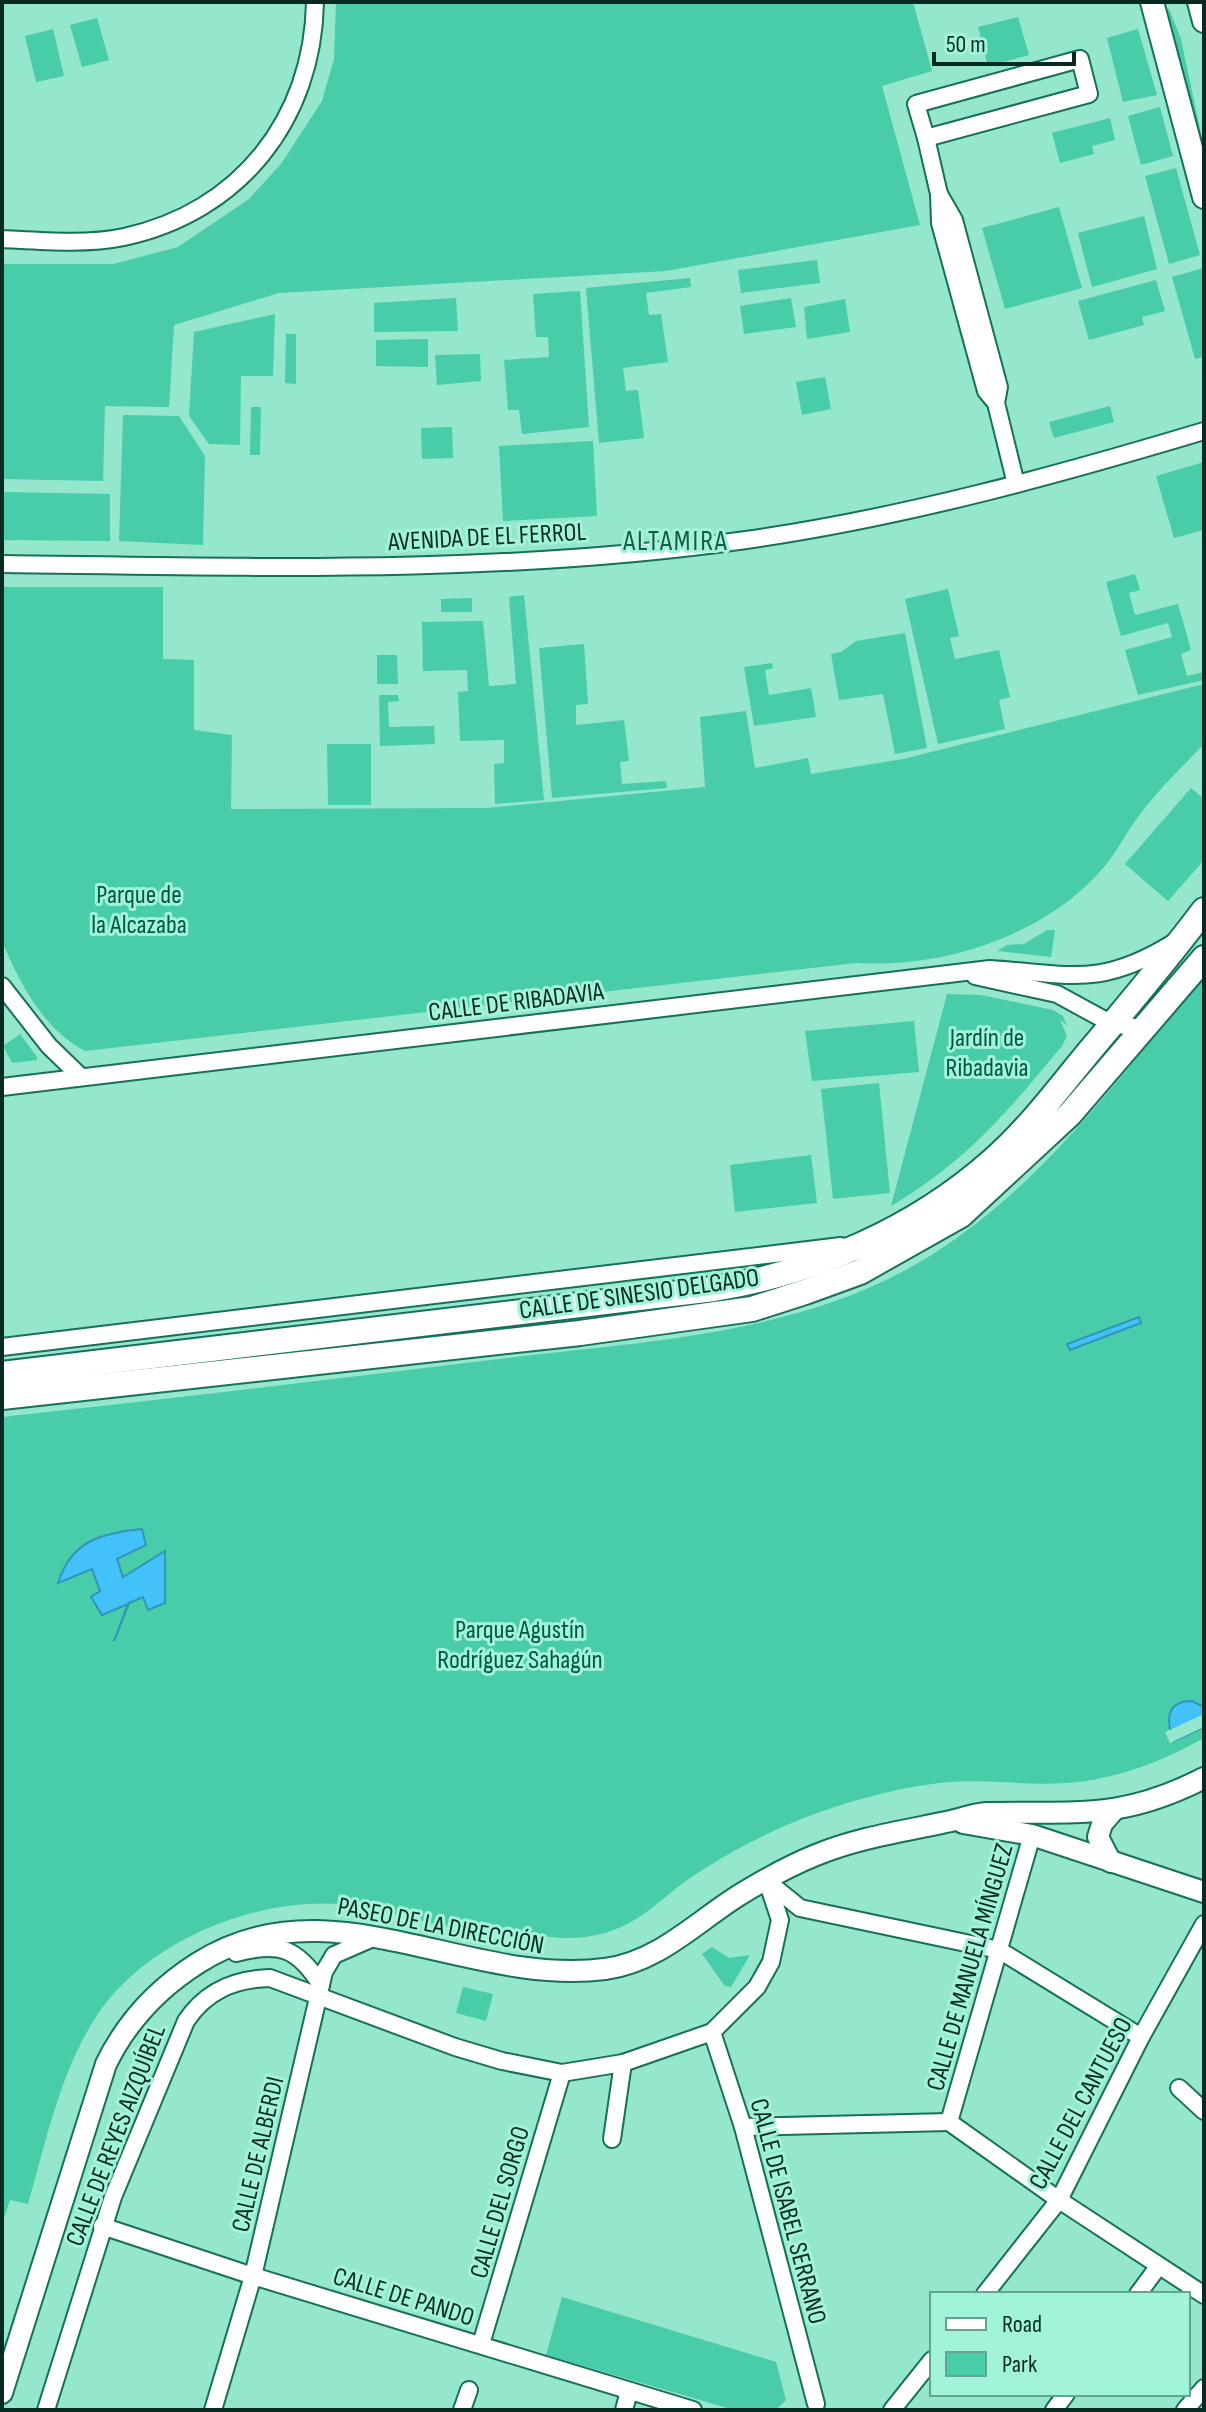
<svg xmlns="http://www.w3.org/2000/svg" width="1206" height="2412" viewBox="0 0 1206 2412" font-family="'Sofia Sans Condensed',sans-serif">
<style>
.green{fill:#48cca9}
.water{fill:#43c1f9;stroke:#3194b8;stroke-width:2}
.pier{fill:#94e6cc}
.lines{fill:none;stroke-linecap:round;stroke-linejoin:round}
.minor-casing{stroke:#16705a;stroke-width:20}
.tertiary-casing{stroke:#16705a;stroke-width:24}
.secondary-casing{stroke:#16705a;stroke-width:26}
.primary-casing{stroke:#16705a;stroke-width:28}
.minor{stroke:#fff;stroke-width:16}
.tertiary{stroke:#fff;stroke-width:20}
.secondary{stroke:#fff;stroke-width:22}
.primary{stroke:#fff;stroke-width:24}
.labels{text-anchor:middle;stroke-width:6;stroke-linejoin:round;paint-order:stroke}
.street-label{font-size:26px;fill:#072b22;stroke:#a1f3d9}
.park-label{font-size:26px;fill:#005745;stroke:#a1f3d9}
.neighbourhood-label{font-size:28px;letter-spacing:2px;fill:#195949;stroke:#a1f3d9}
</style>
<rect width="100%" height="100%" fill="#94e6cc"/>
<!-- green -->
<g class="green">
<path d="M 336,2 L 913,2 L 932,71 L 882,86 L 920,225 L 666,271 L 279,293 L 174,325 L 169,407 L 105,406 L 103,481 L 2,479 L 2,264 L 113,264 L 178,247 L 249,199 L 281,164 L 322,101 L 334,59 Z"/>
<path d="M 1169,9 L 1181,39 L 1204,148 L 1164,10 Z"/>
<path d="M 1018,17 L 1029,55 L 988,66 L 978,27 Z"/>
<path d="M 97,18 L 109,60 L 82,67 L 70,25 Z"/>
<path d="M 53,29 L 64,76 L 36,82 L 25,36 Z"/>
<path d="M 1138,29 L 1157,95 L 1123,102 L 1107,38 Z"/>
<path d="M 1160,107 L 1173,156 L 1141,165 L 1128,116 Z"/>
<path d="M 1110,118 L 1115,140 L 1092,146 L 1094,154 L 1060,163 L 1052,133 Z"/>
<path d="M 1176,168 L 1200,255 L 1169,264 L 1145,176 Z"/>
<path d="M 1059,207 L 1082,288 L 1005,309 L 982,228 Z"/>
<path d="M 1144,216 L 1157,269 L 1092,287 L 1078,233 Z"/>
<path d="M 817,260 L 820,283 L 741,293 L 738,270 Z"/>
<path d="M 1203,268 L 1204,357 L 1195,359 L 1172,277 Z"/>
<path d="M 690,278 L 691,287 L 646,293 L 649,315 L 661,314 L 668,362 L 623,368 L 626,391 L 638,390 L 644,438 L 599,443 L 586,288 Z"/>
<path d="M 1156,280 L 1165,311 L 1142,317 L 1144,325 L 1089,340 L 1078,301 Z"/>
<path d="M 580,291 L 589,427 L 522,434 L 519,410 L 508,410 L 504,360 L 549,357 L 548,337 L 536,337 L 533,294 Z"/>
<path d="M 456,298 L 458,331 L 374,332 L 374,303 Z"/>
<path d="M 791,298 L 796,327 L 744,334 L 740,306 Z"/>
<path d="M 845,299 L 850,332 L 807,339 L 804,307 Z"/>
<path d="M 275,314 L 273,376 L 241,376 L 240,445 L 209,444 L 189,416 L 194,332 Z"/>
<path d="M 286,334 L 296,334 L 296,384 L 285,383 Z"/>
<path d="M 428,339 L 428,367 L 376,366 L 376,340 Z"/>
<path d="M 480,354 L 481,381 L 437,385 L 435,355 Z"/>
<path d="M 825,377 L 831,409 L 802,415 L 796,382 Z"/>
<path d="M 1110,406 L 1114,422 L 1054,438 L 1049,422 Z"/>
<path d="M 251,407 L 261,407 L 260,455 L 250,455 Z"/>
<path d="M 123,415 L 179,416 L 205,456 L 203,545 L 119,541 Z"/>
<path d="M 452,427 L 453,458 L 422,459 L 421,428 Z"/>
<path d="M 593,441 L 597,516 L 503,521 L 499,446 Z"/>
<path d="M 1204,462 L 1204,530 L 1174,538 L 1156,476 Z"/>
<path d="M 2,492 L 110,494 L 110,541 L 2,540 Z"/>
<path d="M 1135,574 L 1140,590 L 1129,593 L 1135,615 L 1178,604 L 1191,650 L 1181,654 L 1187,676 L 1204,672 L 1204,680 L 1138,695 L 1125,650 L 1172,637 L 1168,623 L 1121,636 L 1106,582 Z"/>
<path d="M 2,587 L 163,587 L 163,659 L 194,660 L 194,730 L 232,735 L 231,809 L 486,808 L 705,787 L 700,717 L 746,711 L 755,768 L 808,758 L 811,774 L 903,759 L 1204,684 L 1204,744 C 1180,769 1155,793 1135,821 C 1122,840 1112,860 1096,876 C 1037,938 941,968 856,963 L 85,1051 C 44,1030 19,982 2,941 Z"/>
<path d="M 948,589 L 959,636 L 950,638 L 955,659 L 999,650 L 1010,697 L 999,700 L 1005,729 L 938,744 L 905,599 Z"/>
<path d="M 524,595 L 544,800 L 495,804 L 494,764 L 504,763 L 504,740 L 460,741 L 458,692 L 468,691 L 467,670 L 423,671 L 422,622 L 483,621 L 489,686 L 516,684 L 509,597 Z"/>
<path d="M 472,598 L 472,612 L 441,612 L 441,599 Z"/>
<path d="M 905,633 L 927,748 L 895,754 L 883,694 L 839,700 L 831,654 L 841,652 L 856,641 Z"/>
<path d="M 584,644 L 588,704 L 576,705 L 576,725 L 624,720 L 629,761 L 620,762 L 622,784 L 666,781 L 667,788 L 552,798 L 539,648 Z"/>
<path d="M 377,655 L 397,655 L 398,684 L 377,684 Z"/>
<path d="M 772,663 L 773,668 L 765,670 L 769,695 L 811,688 L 816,717 L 754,726 L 744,667 Z"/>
<path d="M 398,695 L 399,701 L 388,702 L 389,727 L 434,726 L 435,744 L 380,746 L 379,695 Z"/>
<path d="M 327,744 L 371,744 L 371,805 L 328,805 Z"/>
<path d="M 1191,788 L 1204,799 L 1204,860 L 1168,901 L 1125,864 Z"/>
<path d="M 1047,930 L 1055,930 L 1051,957 L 997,951 L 1007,945 L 1024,944 Z"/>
<path d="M 1204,975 L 1204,1738 C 1161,1762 1115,1780 1065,1783 C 1024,1786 981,1778 939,1783 C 897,1788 857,1799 817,1813 C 778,1827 739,1847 704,1869 C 660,1895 641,1930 585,1937 C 556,1941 530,1933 502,1930 C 483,1927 464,1929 446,1926 C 416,1921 387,1911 357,1906 C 265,1892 144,1939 94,2020 C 59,2076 46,2142 28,2204 L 10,2200 L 2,2224 L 2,1417 C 165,1399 328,1380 491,1360 C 639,1341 803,1337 933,1254 C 1045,1183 1120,1076 1204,975 Z"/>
<path d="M 947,994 L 981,995 L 1053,1010 L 1063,1016 L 1067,1025 L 1060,1020 L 1067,1036 L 1062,1046 C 1007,1112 967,1161 891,1206 Z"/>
<path d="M 914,1021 L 919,1072 L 812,1081 L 805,1031 Z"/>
<path d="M 20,1034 L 37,1057 L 37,1060 L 12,1063 L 3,1046 Z"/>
<path d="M 879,1083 L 890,1193 L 833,1199 L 821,1089 Z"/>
<path d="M 811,1155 L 817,1203 L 735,1212 L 730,1165 Z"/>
<path d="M 712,1947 L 729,1958 L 750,1955 L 731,1987 L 725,1986 L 702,1954 Z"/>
<path d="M 463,1987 L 493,1994 L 486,2021 L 456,2013 Z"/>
<path d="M 562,2297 L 776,2362 L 786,2400 L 776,2410 L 734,2410 L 546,2355 Z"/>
</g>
<!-- water -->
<g class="water">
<path d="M 1139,1317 L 1141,1323 L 1070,1350 L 1067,1344 Z"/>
<path d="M 142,1529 L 146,1545 L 117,1559 L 123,1577 L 165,1551 L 165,1603 L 148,1610 L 143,1597 L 129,1603 L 114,1641 L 128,1604 L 102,1615 L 91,1597 L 100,1591 L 92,1569 L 58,1583 C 71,1541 101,1533 142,1529 Z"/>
<path d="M 1192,1701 L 1204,1707 L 1204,1727 L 1174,1741 C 1166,1722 1165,1701 1192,1701 Z"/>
</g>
<!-- pier -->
<path class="pier" d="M 1204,1714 L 1204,1727 L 1170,1743 L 1165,1732 Z"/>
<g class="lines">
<!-- minor casing -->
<g class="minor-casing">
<g id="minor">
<path d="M 1080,59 L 1089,94 L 926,138 L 916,104 Z"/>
<path d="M 926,138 L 939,194 L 940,223 L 986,391 L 996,403"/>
<path d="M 939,194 L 954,220 L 999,387 L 996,403 L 1016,484"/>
<path d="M 2,239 C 41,241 86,245 124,237 C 240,212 313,119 315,2"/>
<path d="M 2,564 C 250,567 500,575 746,540 C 901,518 1054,476 1204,431"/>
<path d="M 975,976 L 1057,994 L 1112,1024 L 1141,1028"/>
<path d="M 2,986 L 49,1046 L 81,1077"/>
<path d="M 2,1087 L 990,969 C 1070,974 1100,988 1173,943"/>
<path d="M 2,1347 L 841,1246"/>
<path d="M 1032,1835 L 949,2122 L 1059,2200 L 1204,2295"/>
<path d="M 768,1882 L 800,1908 L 999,1950 L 1141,2037"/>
<path d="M 236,1953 C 279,1942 297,1947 321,1985"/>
<path d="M 712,2032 L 743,2127 L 816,2404"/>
<path d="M 1179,2088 L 1204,2111"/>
<path d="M 743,2127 L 949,2122"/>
<path d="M 612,2139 L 623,2063"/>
<path d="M 102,2226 L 253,2276 L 693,2410"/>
<path d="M 985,2294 L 1059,2200 L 1141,2037 L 1204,1924"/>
<path d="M 1138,2294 L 1158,2267"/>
<path d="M 481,2344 L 562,2073"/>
<path d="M 46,2410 L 113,2197 L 186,2021 C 206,1991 234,1979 270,1978 L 455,2047 L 502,2061 L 562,2073 L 623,2063 L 712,2032 L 757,1987 L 771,1962 L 780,1920 L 767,1881"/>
<path d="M 213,2410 L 253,2276 L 324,1972 L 334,1955 L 373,1938"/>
<path d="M 462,2410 L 469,2390"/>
<path d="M 624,2410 L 629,2391"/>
<path d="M 892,2410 L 932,2360"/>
<path d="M 1054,2410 L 1066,2394"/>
<path d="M 1185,2410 L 1204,2388"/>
</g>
</g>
<!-- tertiary casing -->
<g class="tertiary-casing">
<g id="tertiary">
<path d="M 963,1823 L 1032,1835 L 1204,1892"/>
<path d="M 1111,1862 L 1098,1837 L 1102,1824 L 1115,1809"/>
<path d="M 2,2393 L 106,2064 C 127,2021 157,1989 198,1963 C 328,1880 467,1987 605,1969 C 659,1962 697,1921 741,1894 C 764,1880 791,1865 816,1855 C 860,1837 905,1831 951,1821 C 963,1818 974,1814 986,1813 C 1075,1811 1120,1821 1204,1778"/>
</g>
</g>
<!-- secondary casing -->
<g class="secondary-casing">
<g id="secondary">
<path d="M 1152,2 L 1204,197"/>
<path d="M 1199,2 L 1204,21"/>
</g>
</g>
<!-- primary casing -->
<g class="primary-casing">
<g id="primary">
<path d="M 2,1374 L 714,1289 C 816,1272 914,1230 992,1161 C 1030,1128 1061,1085 1093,1047 C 1131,1002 1169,957 1204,910"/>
<path d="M 2,1397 L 580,1333 L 752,1309 L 805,1292 L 860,1272 L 961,1215 L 1070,1114 L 1204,958"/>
</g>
</g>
<!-- minor -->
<use href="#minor" class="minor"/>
<!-- tertiary -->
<use href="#tertiary" class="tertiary"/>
<!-- secondary -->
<use href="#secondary" class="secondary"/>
<!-- primary -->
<use href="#primary" class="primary"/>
</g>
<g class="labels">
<!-- street labels -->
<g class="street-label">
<text transform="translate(487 536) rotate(-3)" y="9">AVENIDA DE EL FERROL</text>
<text transform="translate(516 1001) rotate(-7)" y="9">CALLE DE RIBADAVIA</text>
<text transform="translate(639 1293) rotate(-8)" y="9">CALLE DE SINESIO DELGADO</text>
<text transform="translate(441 1925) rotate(11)" y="9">PASEO DE LA DIRECCIÓN</text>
<text transform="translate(969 1967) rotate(-74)" y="9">CALLE DE MANUELA MÍNGUEZ</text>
<text transform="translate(1080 2103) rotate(-62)" y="9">CALLE DEL CANTUESO</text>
<text transform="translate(115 2135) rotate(-69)" y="9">CALLE DE REYES AIZQUÍBEL</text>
<text transform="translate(257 2154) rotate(-77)" y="9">CALLE DE ALBERDI</text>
<text transform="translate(499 2202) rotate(-74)" y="9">CALLE DEL SORGO</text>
<text transform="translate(789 2211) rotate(75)" y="9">CALLE DE ISABEL SERRANO</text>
<text transform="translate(404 2296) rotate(17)" y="9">CALLE DE PANDO</text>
</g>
<!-- park labels -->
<g class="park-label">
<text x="139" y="903">Parque de<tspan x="139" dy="30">la Alcazaba</tspan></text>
<text x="987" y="1046">Jardín de<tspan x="987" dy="30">Ribadavia</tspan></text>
<text x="520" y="1638">Parque Agustín<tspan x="520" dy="30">Rodríguez Sahagún</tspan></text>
</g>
<!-- neighbourhood labels -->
<g class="neighbourhood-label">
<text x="676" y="550">ALTAMIRA</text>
</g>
</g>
<!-- border -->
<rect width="1206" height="2412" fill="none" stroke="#072b22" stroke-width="8"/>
<!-- legend -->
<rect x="930" y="2292" width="260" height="104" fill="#a1f3d9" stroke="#63a390" stroke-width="2"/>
<rect x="946" y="2318" width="40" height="12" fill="#ffffff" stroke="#63a390" stroke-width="2"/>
<text x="1002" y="2332" font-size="24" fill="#072b22">Road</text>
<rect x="946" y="2352" width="40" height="24" fill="#48cca9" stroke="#63a390" stroke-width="2"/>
<text x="1002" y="2372" font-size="24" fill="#072b22">Park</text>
<!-- scale -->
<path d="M934 52v12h140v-12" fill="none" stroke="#072b22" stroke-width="4"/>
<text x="946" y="52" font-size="24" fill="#072b22" stroke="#a1f3d9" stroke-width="6" paint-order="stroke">50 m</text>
</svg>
